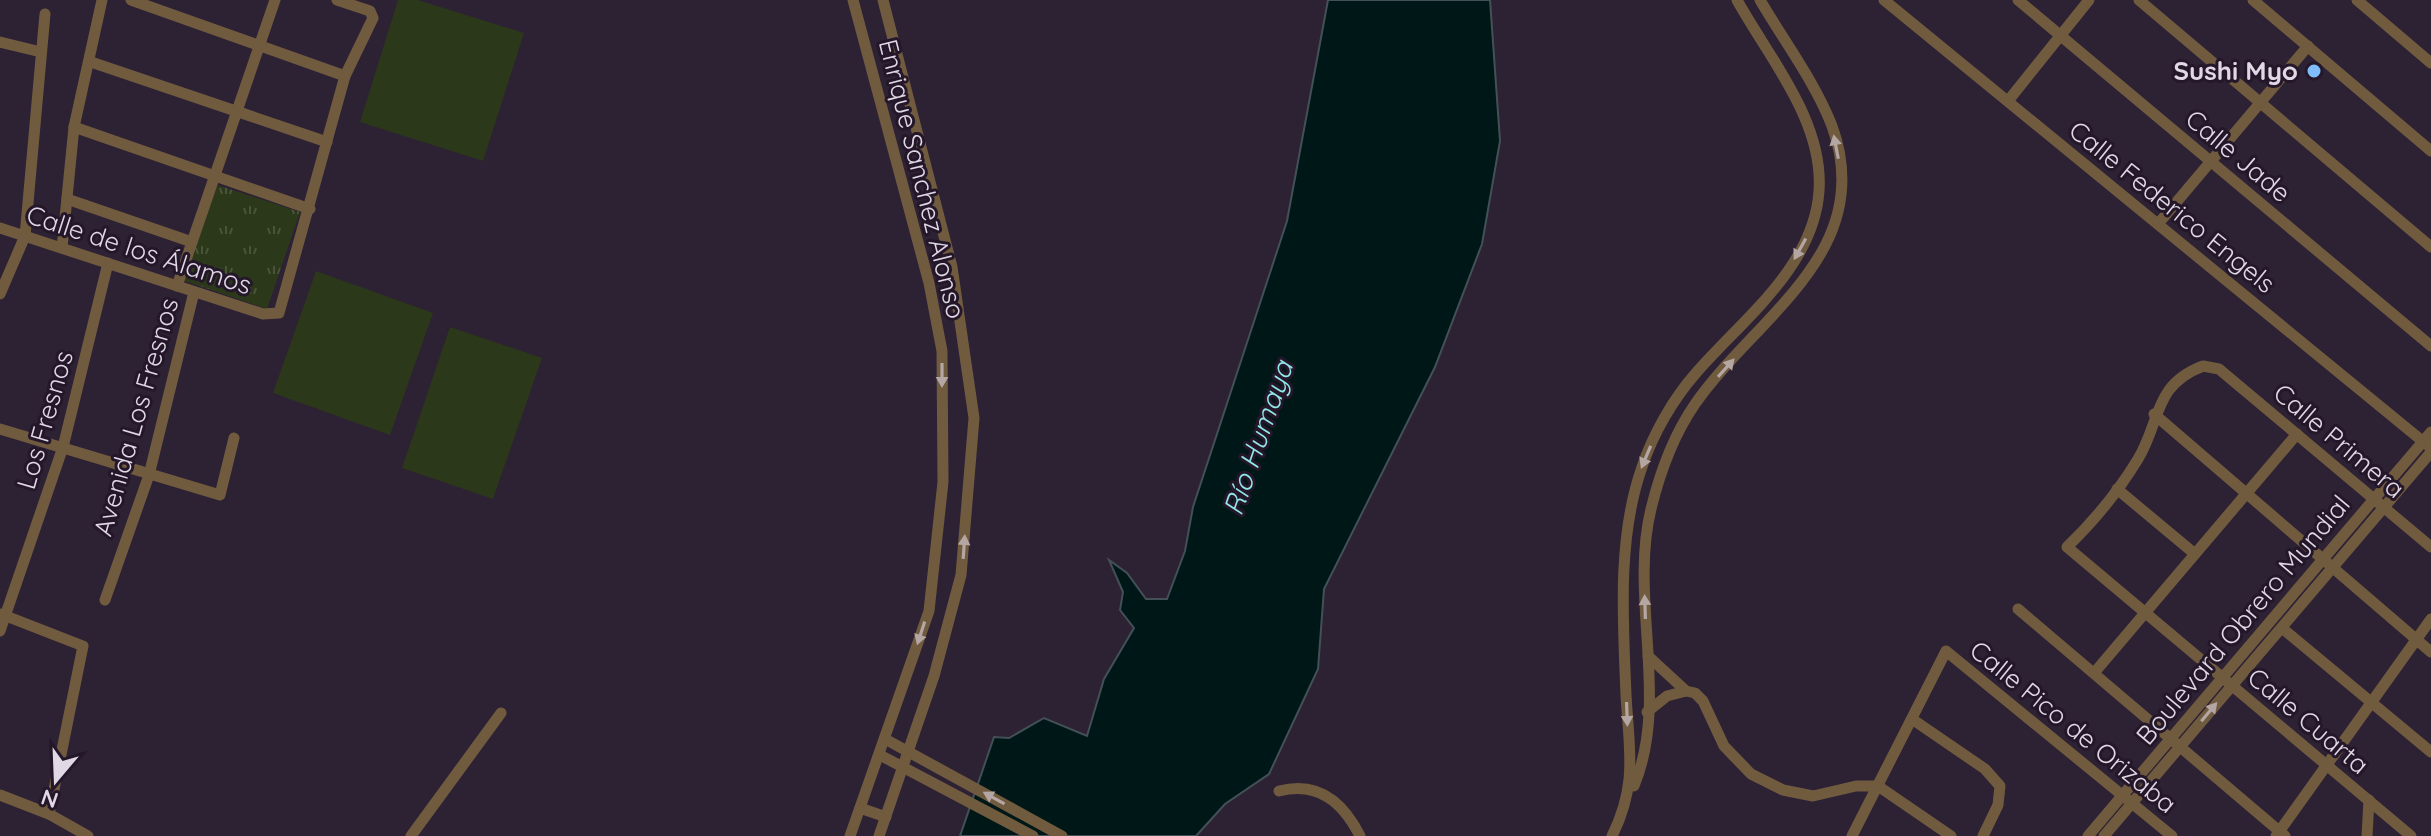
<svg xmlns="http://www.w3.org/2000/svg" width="2431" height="836" viewBox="0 0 2431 836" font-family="Quicksand,sans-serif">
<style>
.grass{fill:url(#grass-tufts)}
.pitch{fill:#2c381a}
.water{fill:#001718;stroke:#435156;stroke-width:2}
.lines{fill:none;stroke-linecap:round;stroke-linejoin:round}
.minor{stroke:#715b3f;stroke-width:11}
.oneway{fill:#b4a6a3}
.poi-dot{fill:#81bcfa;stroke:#231729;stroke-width:3}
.labels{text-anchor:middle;stroke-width:6;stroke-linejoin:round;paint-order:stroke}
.poi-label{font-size:26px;font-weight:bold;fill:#e0d8e5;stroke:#231729;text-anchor:end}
.street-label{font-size:26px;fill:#e0d8e5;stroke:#231729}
.water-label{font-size:28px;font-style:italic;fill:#92e7e9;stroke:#231729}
</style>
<defs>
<pattern id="grass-tufts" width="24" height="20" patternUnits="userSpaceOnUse" patternTransform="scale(2)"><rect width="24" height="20" fill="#2c381a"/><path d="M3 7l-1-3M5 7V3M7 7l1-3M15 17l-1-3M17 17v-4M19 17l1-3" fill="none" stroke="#4a543b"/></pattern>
</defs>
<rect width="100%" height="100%" fill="#2d2134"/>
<!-- grass -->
<path class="grass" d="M 214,184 L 300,212 L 267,309 L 182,280 Z"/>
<!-- pitch -->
<g class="pitch">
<path d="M 398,0 L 418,0 L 524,33 L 483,161 L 360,122 Z"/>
<path d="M 316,271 L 433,313 L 390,435 L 273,393 Z"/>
<path d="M 450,327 L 542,358 L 493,499 L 402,468 Z"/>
</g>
<!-- water -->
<path class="water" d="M 1328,0 L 1490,0 L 1500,141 L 1482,244 L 1435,367 L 1324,589 L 1318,669 L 1269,774 L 1225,804 L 1196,836 L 960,836 L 994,737 L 1009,738 L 1044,718 L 1087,736 L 1104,679 L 1134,628 L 1120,610 L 1123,592 L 1109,560 L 1127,573 L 1146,599 L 1167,599 L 1185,551 L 1193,507 L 1287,221 Z"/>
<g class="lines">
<!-- minor -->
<g class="minor">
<path d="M 131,0 L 345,76"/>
<path d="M 1884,0 L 2431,448"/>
<path d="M 2018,0 L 2431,346"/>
<path d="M 2139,0 L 2431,247"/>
<path d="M 2253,0 L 2431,151"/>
<path d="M 2357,0 L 2431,63"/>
<path d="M 0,42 L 41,52"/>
<path d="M 91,62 L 327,142"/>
<path d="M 2008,101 L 2089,0"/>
<path d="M 74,127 L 310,209"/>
<path d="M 67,199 L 192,242"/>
<path d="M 2158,224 L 2308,46"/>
<path d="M 0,228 L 263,314 L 279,313 L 345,76 L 373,18 L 370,11 L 337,0"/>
<path d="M 62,248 L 74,127 L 102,0"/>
<path d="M 177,286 L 275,0"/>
<path d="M 0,294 L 25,236 L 45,14"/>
<path d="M 2154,414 L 2431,652"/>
<path d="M 0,429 L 220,495 L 234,438"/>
<path d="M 2117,489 L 2195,554"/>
<path d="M 105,600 L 149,475 L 194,292"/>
<path d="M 2018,609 L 2285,836"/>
<path d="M 1,614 L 83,646 L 49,814"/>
<path d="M 2282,628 L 2431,752"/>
<path d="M 0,631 L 63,447 L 108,263"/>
<path d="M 1648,656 L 1686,691 L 1695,693 L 1703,701 L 1724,746 L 1751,774 L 1783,790 L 1813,796 L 1856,786 L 1878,786 L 1951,836"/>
<path d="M 2094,673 L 2297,434"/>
<path d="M 1647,712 L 1667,696 L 1686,691"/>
<path d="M 1912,719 L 1985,769 L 2000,786 L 1998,805 L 1983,836"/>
<path d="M 885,739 L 1062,836"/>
<path d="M 880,755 L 1033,836"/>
<path d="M 1634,786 C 1670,699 1629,599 1651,509 C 1660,472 1673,436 1695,404 C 1755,317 1878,252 1832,126 C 1815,82 1784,41 1760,0"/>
<path d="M 1279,791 C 1318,781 1343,802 1360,836"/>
<path d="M 0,795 L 49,814 L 88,836"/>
<path d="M 860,808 L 886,817"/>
<path d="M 411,836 L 501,713"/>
<path d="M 850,836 L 929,611 L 943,482 L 942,351 L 929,283 L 853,0"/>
<path d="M 879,836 L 934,676 L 961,575 L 974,418 L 952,267 L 883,0"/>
<path d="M 1612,836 C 1638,784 1629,750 1626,695 C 1623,620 1617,538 1642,467 C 1653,434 1673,399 1696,373 C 1742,320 1814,267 1819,191 C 1824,121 1769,58 1737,0"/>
<path d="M 1852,836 L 1946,651 L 2172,836"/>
<path d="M 2088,836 L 2431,432"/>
<path d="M 2104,836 L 2431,452"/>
<path d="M 2276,836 L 2431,619"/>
<path d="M 2367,836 L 2369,800"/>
<path d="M 2411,836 L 2067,547 C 2094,521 2118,492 2138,459 C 2161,421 2153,385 2203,366 L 2219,369 L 2431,547"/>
</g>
</g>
<!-- one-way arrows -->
<defs><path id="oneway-solid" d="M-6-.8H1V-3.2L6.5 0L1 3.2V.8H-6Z" transform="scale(2)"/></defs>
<g class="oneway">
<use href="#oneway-solid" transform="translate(1836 147) rotate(-101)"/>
<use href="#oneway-solid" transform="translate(1800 249) rotate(119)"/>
<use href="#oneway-solid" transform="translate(1726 368) rotate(-48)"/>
<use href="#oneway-solid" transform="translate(942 375) rotate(90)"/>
<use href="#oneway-solid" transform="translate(1646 457) rotate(113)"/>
<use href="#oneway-solid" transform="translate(964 547) rotate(-86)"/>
<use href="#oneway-solid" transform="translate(1645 607) rotate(-92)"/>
<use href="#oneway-solid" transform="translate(921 633) rotate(108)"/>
<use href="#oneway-solid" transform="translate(2209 712) rotate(-50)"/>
<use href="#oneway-solid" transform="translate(1627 714) rotate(88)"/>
<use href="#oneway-solid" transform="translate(994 798) rotate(-151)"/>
</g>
<!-- markers -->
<circle class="poi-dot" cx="2314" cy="71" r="8"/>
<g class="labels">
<!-- poi labels -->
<g class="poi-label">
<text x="2298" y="80">Sushi Myo</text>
</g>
<!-- street labels -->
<g class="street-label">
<text transform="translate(2238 156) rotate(40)" y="9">Calle Jade</text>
<text transform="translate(922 179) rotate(76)" y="9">Enrique Sanchez Alonso</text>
<text transform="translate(2172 207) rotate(39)" y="9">Calle Federico Engels</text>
<text transform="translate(139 250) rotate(18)" y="9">Calle de los Álamos</text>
<text transform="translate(136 417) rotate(-74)" y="9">Avenida Los Fresnos</text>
<text transform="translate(45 420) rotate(-74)" y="9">Los Fresnos</text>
<text transform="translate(2339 441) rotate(40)" y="9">Calle Primera</text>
<text transform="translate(2243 620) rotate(-50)" y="9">Boulevard Obrero Mundial</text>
<text transform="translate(2308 721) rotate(40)" y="9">Calle Cuarta</text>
<text transform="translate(2073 727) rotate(39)" y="9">Calle Pico de Orizaba</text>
</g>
<!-- water labels -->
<g class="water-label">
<text transform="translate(1258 438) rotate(-71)" y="10">Río Humaya</text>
</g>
</g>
<!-- north arrow -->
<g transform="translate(56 780) rotate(199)" stroke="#231729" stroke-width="6" paint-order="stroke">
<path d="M0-6L14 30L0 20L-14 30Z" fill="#e0d8e5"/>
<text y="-12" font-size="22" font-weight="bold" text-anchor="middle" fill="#e0d8e5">N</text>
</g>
</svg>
